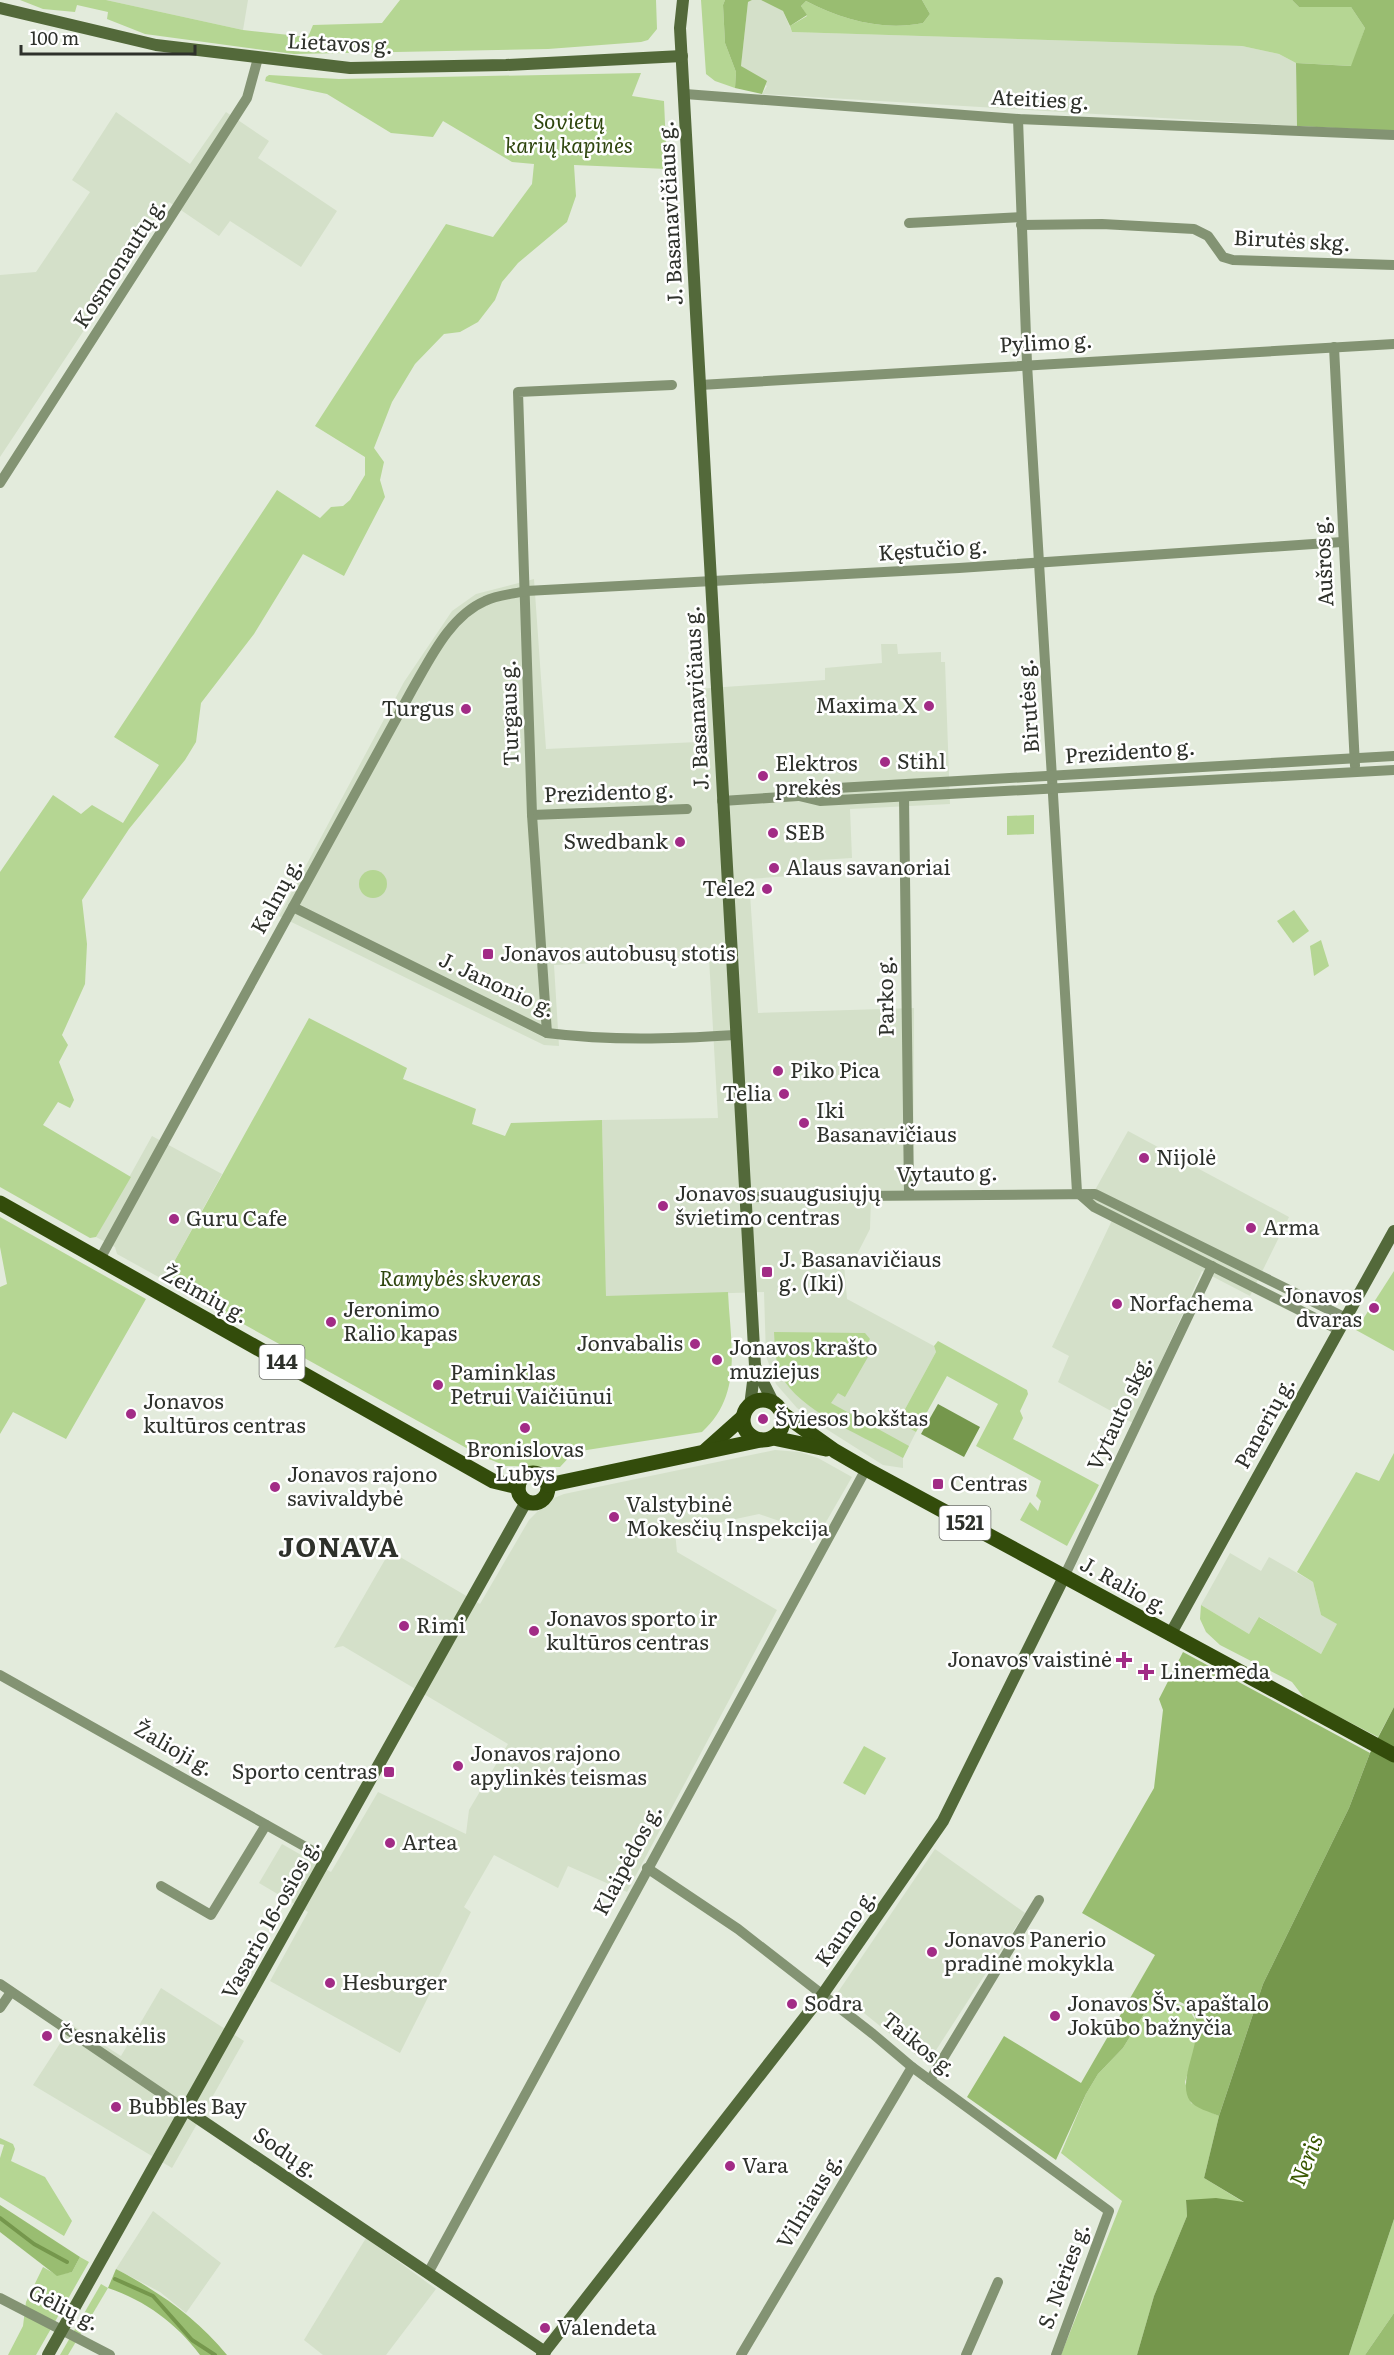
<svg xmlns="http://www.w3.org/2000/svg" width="1394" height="2355" viewBox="0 0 1394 2355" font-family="Literata,serif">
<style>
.built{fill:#d4e0c9}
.green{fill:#b5d693}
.forest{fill:#99bd71}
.water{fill:#75974c}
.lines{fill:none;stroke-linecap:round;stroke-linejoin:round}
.stream{stroke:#75974c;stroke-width:4}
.street{stroke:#839373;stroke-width:10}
.secondary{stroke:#53693a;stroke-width:12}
.primary{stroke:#334c0b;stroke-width:15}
.poi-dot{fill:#a22c86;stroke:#fff;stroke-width:2}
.labels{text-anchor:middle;stroke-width:5;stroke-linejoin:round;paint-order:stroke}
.shield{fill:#fff;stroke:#6d6f6b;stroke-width:1.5}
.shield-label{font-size:20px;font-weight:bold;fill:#2e312b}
.street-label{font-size:21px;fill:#2e312b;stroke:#fff}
.park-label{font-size:21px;font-style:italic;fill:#2f460e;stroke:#fff}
.poi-label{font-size:21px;fill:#2e312b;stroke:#fff;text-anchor:start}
.water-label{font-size:22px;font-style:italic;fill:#385700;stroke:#fff}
.district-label{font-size:27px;font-weight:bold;letter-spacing:1.5px;fill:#2e312b;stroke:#fff}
</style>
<rect width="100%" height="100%" fill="#e3ebdc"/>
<!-- built -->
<g class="built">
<path d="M 106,0 L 248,0 L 243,30 Z"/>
<path d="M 752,0 L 761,0 L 783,11 L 792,32 L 1242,46 L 1279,54 L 1296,63 L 1297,126 L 762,94 L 767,86 L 741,66 L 748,2 Z"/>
<path d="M 116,112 L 190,164 L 226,112 L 269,141 L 258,158 L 337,211 L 301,267 L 230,221 L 219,236 L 169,202 L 0,457 L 0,275 L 36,272 L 90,192 L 72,180 Z"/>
<path d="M 534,579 L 546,749 L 698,742 L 696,689 L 825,680 L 825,668 L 882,663 L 881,644 L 897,644 L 898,654 L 941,652 L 941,662 L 945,662 L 950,804 L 850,809 L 852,858 L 803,861 L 803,875 L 749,879 L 758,1013 L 914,1008 L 913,1197 L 871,1198 L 870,1229 L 852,1264 L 844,1264 L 847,1299 L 934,1346 L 936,1352 L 898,1422 L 916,1432 L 903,1458 L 903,1468 L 883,1465 L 820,1425 L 797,1408 L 776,1384 L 766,1356 L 764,1292 L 606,1297 L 602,1120 L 718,1118 L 709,958 L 554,965 L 559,1046 L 544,1045 L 279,916 L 404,682 L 452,611 L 476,594 Z"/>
<path d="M 1128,1131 L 1289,1217 L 1250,1296 L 1202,1271 L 1133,1423 L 1058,1382 L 1069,1356 L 1052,1347 L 1115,1214 L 1090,1199 Z"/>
<path d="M 152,1136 L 222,1174 L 164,1280 L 117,1254 L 115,1247 L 96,1237 Z"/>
<path d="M 775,1450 L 800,1452 L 818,1458 L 852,1477 L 815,1541 L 785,1523 L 759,1514 L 675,1532 L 677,1552 L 777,1610 L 627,1892 L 568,1866 L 558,1888 L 494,1855 L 464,1907 L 471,1912 L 400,2053 L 270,1981 L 308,1912 L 259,1883 L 282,1844 L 331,1872 L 378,1792 L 466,1834 L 469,1810 L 508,1744 L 343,1646 L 334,1648 L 390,1551 L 480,1604 L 529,1520 L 549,1500 L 564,1494 Z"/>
<path d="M 1230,1553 L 1261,1571 L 1269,1557 L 1313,1582 L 1321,1615 L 1338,1624 L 1321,1654 L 1260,1617 L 1249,1634 L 1201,1605 Z"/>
<path d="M 935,1849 L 1025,1913 L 927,2064 L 838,1992 Z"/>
<path d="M 161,1988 L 244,2041 L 172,2168 L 33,2085 L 72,2025 L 121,2056 Z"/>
<path d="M 153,2211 L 221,2263 L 186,2313 L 160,2292 L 116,2269 Z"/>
<path d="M 366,2238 L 436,2289 L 386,2355 L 323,2355 L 304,2340 Z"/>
</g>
<!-- green -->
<g class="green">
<path d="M 20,0 L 106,0 L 243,30 L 308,37 L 313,25 L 382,23 L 400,0 L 656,0 L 657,29 L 648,40 L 641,42 L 548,49 L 294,54 L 145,34 L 107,19 L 108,12 L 77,5 L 75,12 L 43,9 Z"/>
<path d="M 701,0 L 725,0 L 723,5 L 725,43 L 736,72 L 735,88 L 715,81 L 706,74 Z"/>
<path d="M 922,0 L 1292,0 L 1299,7 L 1351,7 L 1365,28 L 1352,66 L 1296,63 L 1279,54 L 1242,46 L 792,32 L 790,26 L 807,16 L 801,6 L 806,1 C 842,20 883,31 923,23 L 930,14 Z"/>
<path d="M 641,73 L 632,96 L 664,101 L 667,169 L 574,165 L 576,196 L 567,222 L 518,263 L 502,282 L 495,300 L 478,322 L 460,332 L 444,334 L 415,364 L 392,402 L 374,448 L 384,462 L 380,480 L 385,497 L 344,576 L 303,554 L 254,634 L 201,703 L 196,742 L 185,760 L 129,829 L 82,900 L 87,944 L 85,984 L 62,1035 L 68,1045 L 59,1062 L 74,1100 L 70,1108 L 58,1102 L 43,1125 L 131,1177 L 96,1237 L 90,1238 L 0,1187 L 0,872 L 53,795 L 81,814 L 92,805 L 123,823 L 159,765 L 114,737 L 277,490 L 320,518 L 331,507 L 343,506 L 350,500 L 365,475 L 365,457 L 315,426 L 446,224 L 493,237 L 532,184 L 534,164 L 512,162 L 443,121 L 433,137 L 391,133 L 327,94 L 265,81 L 266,77 L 269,75 L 339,79 Z"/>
<path d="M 1034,815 L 1034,834 L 1007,835 L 1007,816 Z"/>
<circle cx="373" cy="884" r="14"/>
<path d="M 1294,910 L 1309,931 L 1293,943 L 1277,921 Z"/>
<path d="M 1321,940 L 1329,966 L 1314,976 L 1310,946 Z"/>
<path d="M 309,1018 L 407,1068 L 403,1079 L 476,1109 L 472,1124 L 505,1136 L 511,1123 L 602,1120 L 606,1296 L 728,1292 C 730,1342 744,1394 702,1432 L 574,1452 L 560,1467 L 506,1466 L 479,1455 L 164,1280 Z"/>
<path d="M 0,1217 L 146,1299 L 66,1439 L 13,1412 L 0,1434 L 0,1287 L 7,1284 L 0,1247 Z"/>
<path d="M 1394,1271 L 1394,1351 L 1356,1330 Z"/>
<path d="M 774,1332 L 865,1333 L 870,1339 L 863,1350 L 868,1357 L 845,1397 L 838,1393 L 831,1403 L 909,1446 L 903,1458 C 867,1438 808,1415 785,1382 C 775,1368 775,1348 774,1332 Z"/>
<path d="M 938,1341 L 1027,1390 L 1028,1394 L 1020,1411 L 1023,1418 L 1013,1439 L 1099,1485 L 1067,1546 L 1020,1520 L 1030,1502 L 1038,1511 L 1041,1501 L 1036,1496 L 1041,1481 L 976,1446 L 998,1404 L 947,1376 L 916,1432 L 898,1422 L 936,1352 L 934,1346 Z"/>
<path d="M 1394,1453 L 1394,1707 L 1378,1737 L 1305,1699 L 1292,1682 L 1220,1645 L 1206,1632 L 1200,1619 L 1201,1605 L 1249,1634 L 1259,1617 L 1321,1654 L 1337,1624 L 1321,1615 L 1313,1582 L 1297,1572 L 1356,1472 L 1379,1481 Z"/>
<path d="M 864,1746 L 886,1758 L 865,1795 L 843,1783 Z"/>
<path d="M 1160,1997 L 1188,2008 L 1196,2021 L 1198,2039 L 1185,2082 L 1191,2103 L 1219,2116 L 1204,2178 L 1245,2203 L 1186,2200 L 1187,2216 L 1154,2296 L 1137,2355 L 1061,2355 L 1122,2201 L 1061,2153 L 1086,2094 L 1098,2074 L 1123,2048 L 1152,2001 Z"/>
<path d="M 0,2138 L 13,2144 L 15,2149 L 11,2161 L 45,2177 L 72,2221 L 64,2236 L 0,2197 L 0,2158 L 4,2145 L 0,2144 Z"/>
<path d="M 1394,2219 L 1394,2313 L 1365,2355 L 1349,2355 Z"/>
<path d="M 80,2257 L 89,2262 L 36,2355 L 8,2355 L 23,2326 L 26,2302 L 43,2267 L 57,2275 L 72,2272 Z"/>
<path d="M 101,2284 L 108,2288 L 68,2355 L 60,2355 Z"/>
</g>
<!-- forest -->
<g class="forest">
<path d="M 725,0 L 752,0 L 748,2 L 741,66 L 767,81 L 762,94 L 735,88 L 736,72 L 725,43 L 723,5 Z"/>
<path d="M 761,0 L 922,0 L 930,14 L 923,23 C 883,31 842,20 806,1 L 801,6 L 807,15 L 790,26 L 783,11 Z"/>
<path d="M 1292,0 L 1394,0 L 1394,131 L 1297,126 L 1296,63 L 1351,66 L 1365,28 L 1351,7 L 1299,7 Z"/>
<path d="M 1183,1652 L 1370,1753 L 1349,1808 L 1263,1984 L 1219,2116 C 1210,2112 1195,2108 1190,2101 C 1170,2072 1234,2005 1160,1997 L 1152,2001 L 1123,2048 L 1098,2074 L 1086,2094 L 1056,2160 L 967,2097 L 1004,2036 L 1081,2083 L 1155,1955 L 1082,1913 L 1154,1788 L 1163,1710 L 1159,1699 Z"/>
<path d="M 0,2205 L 80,2257 L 72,2272 L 57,2276 L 0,2232 Z"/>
<path d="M 116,2269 C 159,2292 196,2317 227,2355 L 200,2355 C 176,2323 146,2301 108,2288 Z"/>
<path d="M 1394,2313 L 1394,2355 L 1365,2355 Z"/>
</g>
<!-- water -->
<g class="water">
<path d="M 938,1404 L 980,1427 L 964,1457 L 921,1434 Z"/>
<path d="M 1394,1707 L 1394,2219 L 1349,2355 L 1137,2355 L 1154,2296 L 1187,2216 L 1186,2200 L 1216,2198 L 1244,2202 L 1204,2178 L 1219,2116 L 1263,1984 L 1349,1808 L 1370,1753 Z"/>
</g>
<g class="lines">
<!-- stream -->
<g class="stream">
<path d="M 0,2218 L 34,2244 L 67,2262"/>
<path d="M 115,2279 L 153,2296 L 192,2340 L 215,2355"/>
</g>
<!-- street -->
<g class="street">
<path d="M 685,94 L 1018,119 L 1394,135"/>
<path d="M 1018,119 L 1027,364 L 1077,1192"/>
<path d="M 909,223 L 1021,217"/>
<path d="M 1021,225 L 1102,224 L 1194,229 L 1208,236 L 1223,257 L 1233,260 L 1394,265"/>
<path d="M 1334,347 L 1355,766"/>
<path d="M 700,385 L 1394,344"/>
<path d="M 0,483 L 247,98 L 258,58"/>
<path d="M 799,796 L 820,801 L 1394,770"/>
<path d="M 904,797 L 909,1194"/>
<path d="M 722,801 L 798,796 L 820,789 L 1394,756"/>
<path d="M 532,815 L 687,809"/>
<path d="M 293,907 L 547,1033 C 610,1041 672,1039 735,1035"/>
<path d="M 547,1033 L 532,815 L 518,392 L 672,385"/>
<path d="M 1077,1192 L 1094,1207 L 1339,1330"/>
<path d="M 745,1197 L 1095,1194 L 1346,1318"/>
<path d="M 100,1259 L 412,690 C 430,659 450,616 485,601 C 497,595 513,594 526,591 L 959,568 L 1342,542"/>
<path d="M 1064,1577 L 1212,1266"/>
<path d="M 0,1675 L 327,1859"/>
<path d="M 647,1868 L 738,1929 L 873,2034 L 912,2067 L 1109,2211 L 1056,2355"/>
<path d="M 161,1886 L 211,1915 L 266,1825"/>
<path d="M 0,1984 L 186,2110"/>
<path d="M 0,2008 L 11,1992"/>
<path d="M 930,2080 L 1039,1900"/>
<path d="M 428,2273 L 866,1469"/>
<path d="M 0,2298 L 110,2355"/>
<path d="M 741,2355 L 912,2067"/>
<path d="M 966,2355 L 998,2282"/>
</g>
<!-- secondary -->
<g class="secondary">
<path d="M 683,0 L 680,28 L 755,1366 L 750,1406"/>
<path d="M 0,8 L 156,45 L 350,68 L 506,65 L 682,56"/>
<path d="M 755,1366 L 774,1404"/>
<path d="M 1170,1635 L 1394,1231"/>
<path d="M 186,2110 L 545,2352"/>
<path d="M 48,2355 L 526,1502"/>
<path d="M 542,2355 L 823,1994 L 943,1821 L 1064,1577"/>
</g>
<!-- primary -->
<g class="primary">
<path d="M 0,1203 L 493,1481 L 518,1487"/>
<circle cx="763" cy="1420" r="20"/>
<path d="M 783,1414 L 835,1451 L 866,1469 L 1394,1755"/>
<path d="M 773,1438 L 826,1449"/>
<path d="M 706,1450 L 743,1417"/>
<circle cx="533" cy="1488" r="15"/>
<path d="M 548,1485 L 761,1440"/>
</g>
</g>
<!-- markers -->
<g class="poi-dot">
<circle cx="929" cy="706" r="6"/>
<circle cx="466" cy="709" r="6"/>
<circle cx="885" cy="762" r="6"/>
<circle cx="763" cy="776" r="6"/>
<circle cx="773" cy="833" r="6"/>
<circle cx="680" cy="842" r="6"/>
<circle cx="774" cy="868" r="6"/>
<circle cx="767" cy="889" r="6"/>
<rect x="482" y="948" width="12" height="12" rx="3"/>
<circle cx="778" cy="1071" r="6"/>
<circle cx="784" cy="1094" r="6"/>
<circle cx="804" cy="1123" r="6"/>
<circle cx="1144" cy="1158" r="6"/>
<circle cx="663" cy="1206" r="6"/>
<circle cx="174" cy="1219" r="6"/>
<circle cx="1251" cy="1228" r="6"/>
<rect x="761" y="1266" width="12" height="12" rx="3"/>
<circle cx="1117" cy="1304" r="6"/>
<circle cx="1374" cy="1308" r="6"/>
<circle cx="331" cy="1322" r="6"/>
<circle cx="695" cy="1344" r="6"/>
<circle cx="717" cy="1360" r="6"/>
<circle cx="438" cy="1385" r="6"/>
<circle cx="131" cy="1414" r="6"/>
<circle cx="763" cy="1419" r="6"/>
<circle cx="525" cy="1428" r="6"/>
<rect x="932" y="1478" width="12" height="12" rx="3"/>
<circle cx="275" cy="1487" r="6"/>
<circle cx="614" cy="1517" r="6"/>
<circle cx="404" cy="1626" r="6"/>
<circle cx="534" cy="1631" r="6"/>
<path d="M1121 1651h6v6h6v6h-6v6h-6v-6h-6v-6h6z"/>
<path d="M1143 1663h6v6h6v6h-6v6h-6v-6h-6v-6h6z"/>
<circle cx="458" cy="1766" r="6"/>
<rect x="383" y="1766" width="12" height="12" rx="3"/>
<circle cx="390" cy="1843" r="6"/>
<circle cx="932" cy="1952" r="6"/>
<circle cx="330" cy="1983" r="6"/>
<circle cx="792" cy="2004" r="6"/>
<circle cx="1055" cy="2016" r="6"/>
<circle cx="47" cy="2036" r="6"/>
<circle cx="116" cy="2107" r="6"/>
<circle cx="730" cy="2166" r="6"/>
<circle cx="545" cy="2328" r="6"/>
</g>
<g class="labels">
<!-- shield labels -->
<g class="shield">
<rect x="259.5" y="1345" width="45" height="34" rx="4.5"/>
<rect x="939.5" y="1506" width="51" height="34" rx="4.5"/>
</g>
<g class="shield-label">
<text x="282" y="1369">144</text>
<text x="965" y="1530">1521</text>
</g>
<!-- street labels -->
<g class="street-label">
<text transform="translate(340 44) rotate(3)" y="7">Lietavos g.</text>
<text transform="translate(1040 100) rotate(3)" y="7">Ateities g.</text>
<text transform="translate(671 213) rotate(-93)" y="7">J. Basanavičiaus g.</text>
<text transform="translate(1292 241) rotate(3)" y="7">Birutės skg.</text>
<text transform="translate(120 263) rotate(-57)" y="7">Kosmonautų g.</text>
<text transform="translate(1046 343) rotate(-3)" y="7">Pylimo g.</text>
<text transform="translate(933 550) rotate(-4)" y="7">Kęstučio g.</text>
<text transform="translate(1324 561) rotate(-93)" y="7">Aušros g.</text>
<text transform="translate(697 698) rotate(-93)" y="7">J. Basanavičiaus g.</text>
<text transform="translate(1029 706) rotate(-94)" y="7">Birutės g.</text>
<text transform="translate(510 713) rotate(-92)" y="7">Turgaus g.</text>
<text transform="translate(1130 752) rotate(-4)" y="7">Prezidento g.</text>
<text transform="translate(609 793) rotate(-2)" y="7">Prezidento g.</text>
<text transform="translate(277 896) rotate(-61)" y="7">Kalnų g.</text>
<text transform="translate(497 985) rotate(25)" y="7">J. Janonio g.</text>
<text transform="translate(886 996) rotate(-91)" y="7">Parko g.</text>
<text transform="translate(947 1174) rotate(-1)" y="7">Vytauto g.</text>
<text transform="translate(205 1295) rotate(29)" y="7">Žeimių g.</text>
<text transform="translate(1120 1413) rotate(-65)" y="7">Vytauto skg.</text>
<text transform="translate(1265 1423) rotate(-61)" y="7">Panerių g.</text>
<text transform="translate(1124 1586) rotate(29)" y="7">J. Ralio g.</text>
<text transform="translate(174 1749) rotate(30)" y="7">Žalioji g.</text>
<text transform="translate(628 1860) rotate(-62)" y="7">Klaipėdos g.</text>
<text transform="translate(271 1919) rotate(-61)" y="7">Vasario 16-osios g.</text>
<text transform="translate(846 1928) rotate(-55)" y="7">Kauno g.</text>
<text transform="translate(919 2045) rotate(39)" y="7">Taikos g.</text>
<text transform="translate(286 2153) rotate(34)" y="7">Sodų g.</text>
<text transform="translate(810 2201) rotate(-59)" y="7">Vilniaus g.</text>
<text transform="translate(1064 2276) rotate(-70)" y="7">S. Nėries g.</text>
<text transform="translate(64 2308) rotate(27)" y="7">Gėlių g.</text>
</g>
<!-- park labels -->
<g class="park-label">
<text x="569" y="129">Sovietų<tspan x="569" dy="24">karių kapinės</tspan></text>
<text x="460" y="1286">Ramybės skveras</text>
</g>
<!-- poi labels -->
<g class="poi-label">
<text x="917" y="713" text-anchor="end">Maxima X</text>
<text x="454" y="716" text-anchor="end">Turgus</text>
<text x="897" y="769">Stihl</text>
<text x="775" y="771">Elektros<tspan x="775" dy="24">prekės</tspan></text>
<text x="785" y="840">SEB</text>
<text x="668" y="849" text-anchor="end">Swedbank</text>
<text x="786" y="875">Alaus savanoriai</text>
<text x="755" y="896" text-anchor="end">Tele2</text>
<text x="500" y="961">Jonavos autobusų stotis</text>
<text x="790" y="1078">Piko Pica</text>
<text x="772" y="1101" text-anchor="end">Telia</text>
<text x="816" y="1118">Iki<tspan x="816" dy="24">Basanavičiaus</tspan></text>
<text x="1156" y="1165">Nijolė</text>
<text x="675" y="1201">Jonavos suaugusiųjų<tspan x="675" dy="24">švietimo centras</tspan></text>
<text x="186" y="1226">Guru Cafe</text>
<text x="1263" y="1235">Arma</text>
<text x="779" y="1267">J. Basanavičiaus<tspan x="779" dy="24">g. (Iki)</tspan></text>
<text x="1362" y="1303" text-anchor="end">Jonavos<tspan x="1362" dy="24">dvaras</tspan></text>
<text x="1129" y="1311">Norfachema</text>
<text x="343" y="1317">Jeronimo<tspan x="343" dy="24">Ralio kapas</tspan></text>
<text x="683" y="1351" text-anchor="end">Jonvabalis</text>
<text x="729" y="1355">Jonavos krašto<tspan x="729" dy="24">muziejus</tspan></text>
<text x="450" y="1380">Paminklas<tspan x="450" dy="24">Petrui Vaičiūnui</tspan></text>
<text x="143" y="1409">Jonavos<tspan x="143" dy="24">kultūros centras</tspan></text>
<text x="775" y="1426">Šviesos bokštas</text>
<text x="525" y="1457" text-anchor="middle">Bronislovas<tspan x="525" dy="24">Lubys</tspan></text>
<text x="287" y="1482">Jonavos rajono<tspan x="287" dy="24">savivaldybė</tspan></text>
<text x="950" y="1491">Centras</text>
<text x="626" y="1512">Valstybinė<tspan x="626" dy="24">Mokesčių Inspekcija</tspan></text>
<text x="546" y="1626">Jonavos sporto ir<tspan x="546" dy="24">kultūros centras</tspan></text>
<text x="416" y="1633">Rimi</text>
<text x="1112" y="1667" text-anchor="end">Jonavos vaistinė</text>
<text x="1160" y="1679">Linermeda</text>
<text x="470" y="1761">Jonavos rajono<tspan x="470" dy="24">apylinkės teismas</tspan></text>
<text x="377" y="1779" text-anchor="end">Sporto centras</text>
<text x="402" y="1850">Artea</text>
<text x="944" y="1947">Jonavos Panerio<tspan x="944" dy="24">pradinė mokykla</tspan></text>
<text x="342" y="1990">Hesburger</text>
<text x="804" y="2011">Sodra</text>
<text x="1067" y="2011">Jonavos Šv. apaštalo<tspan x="1067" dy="24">Jokūbo bažnyčia</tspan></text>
<text x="59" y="2043">Česnakėlis</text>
<text x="128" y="2114">Bubbles Bay</text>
<text x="742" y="2173">Vara</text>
<text x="557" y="2335">Valendeta</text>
</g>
<!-- water labels -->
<g class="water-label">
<text transform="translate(1306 2160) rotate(-68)" y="8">Neris</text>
</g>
<!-- district labels -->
<g class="district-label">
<text x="339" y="1557">JONAVA</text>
</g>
</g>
<!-- scale -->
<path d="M21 45v9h174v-9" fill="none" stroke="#2e312b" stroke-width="3"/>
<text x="30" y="45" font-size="18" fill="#2e312b" stroke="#ffffff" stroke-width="4.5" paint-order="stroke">100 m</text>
</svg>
